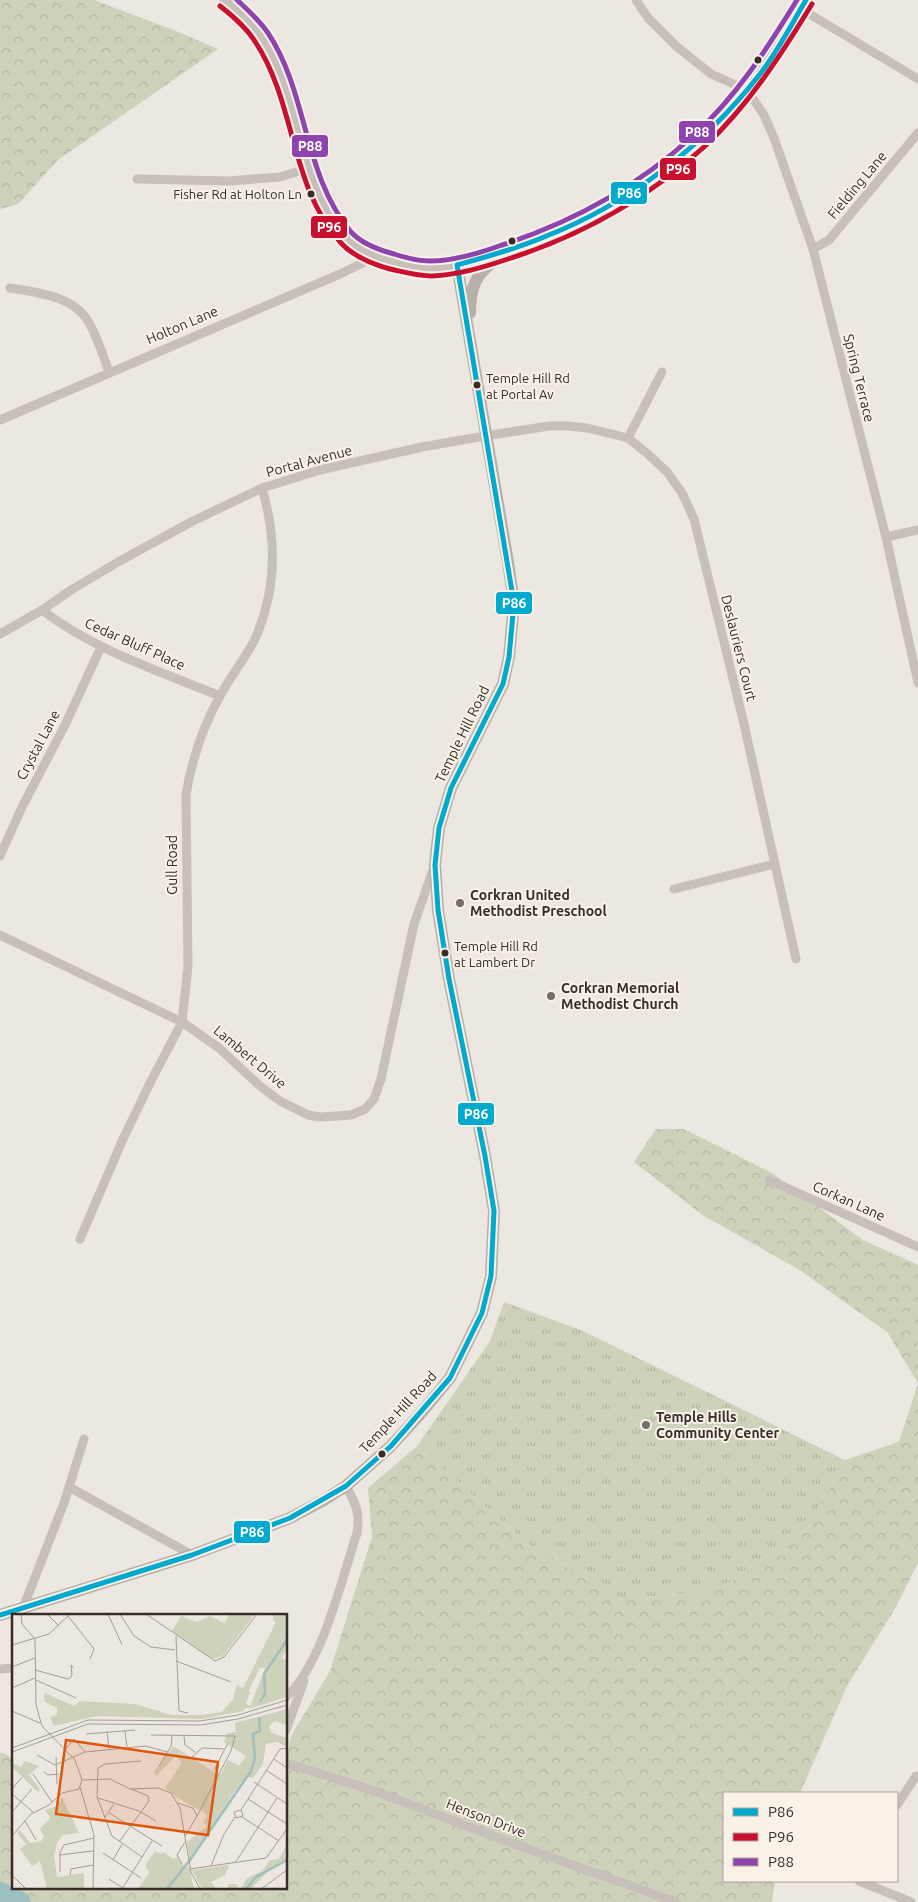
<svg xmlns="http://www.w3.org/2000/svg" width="918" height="1902" viewBox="0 0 918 1902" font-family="Ubuntu,sans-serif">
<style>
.grass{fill:url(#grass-tufts)}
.forest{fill:url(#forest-crowns)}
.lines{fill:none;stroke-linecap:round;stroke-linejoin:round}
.river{stroke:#9dc0be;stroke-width:20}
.minor{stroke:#c6bfba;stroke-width:9}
.tertiary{stroke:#c6bfba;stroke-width:11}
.secondary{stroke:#b7afaa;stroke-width:12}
.bus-1-casing{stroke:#faf1e9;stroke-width:9}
.bus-2-casing{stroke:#faf1e9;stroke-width:9}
.bus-3-casing{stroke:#faf1e9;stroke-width:9}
.bus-1{stroke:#00a9ce;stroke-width:5}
.bus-2{stroke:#c8102e;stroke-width:5}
.bus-3{stroke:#8e44ad;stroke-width:5}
.bus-dot{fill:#372c28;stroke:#faf1e9;stroke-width:2}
.poi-dot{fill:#776d69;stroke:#faf1e9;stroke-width:2}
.labels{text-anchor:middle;stroke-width:4;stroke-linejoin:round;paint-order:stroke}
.bus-label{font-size:13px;fill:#372c28;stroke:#faf1e9;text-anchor:start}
.street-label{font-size:14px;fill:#372c28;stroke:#faf1e9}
.poi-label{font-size:14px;font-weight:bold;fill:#372c28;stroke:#faf1e9;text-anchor:start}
.inset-river{fill:none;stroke:#9dc0be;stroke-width:2.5}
.inset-road{fill:none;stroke:#a49c97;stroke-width:1}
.view{fill:#df570d;fill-opacity:0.15;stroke:#df570d;stroke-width:2.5}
.inset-edge{fill:none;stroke:#372c28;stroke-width:2.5}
.line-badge{stroke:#faf1e9;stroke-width:2}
.badge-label{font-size:14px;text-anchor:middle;font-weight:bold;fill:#fff}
</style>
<defs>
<pattern id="grass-tufts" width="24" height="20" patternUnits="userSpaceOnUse" patternTransform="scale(1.25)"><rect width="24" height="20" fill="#cfd2bb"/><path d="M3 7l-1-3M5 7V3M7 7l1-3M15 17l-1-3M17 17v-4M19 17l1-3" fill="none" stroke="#b2b4a1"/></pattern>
<pattern id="forest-crowns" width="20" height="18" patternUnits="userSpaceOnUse" patternTransform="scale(1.25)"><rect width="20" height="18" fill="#cfd2bb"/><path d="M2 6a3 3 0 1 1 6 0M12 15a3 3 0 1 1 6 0" fill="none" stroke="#b2b4a1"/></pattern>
</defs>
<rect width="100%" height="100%" fill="#ede7e1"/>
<!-- grass -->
<path class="grass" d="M 504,1302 L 581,1330 L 845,1460 L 807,1529 L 716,1591 L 622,1599 L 528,1544 L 417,1446 L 490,1341 Z"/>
<!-- forest -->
<g class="forest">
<path d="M 0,0 L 94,0 L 176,31 L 218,49 L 58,160 L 18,204 L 0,209 Z"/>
<path d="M 656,1129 L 684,1129 L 772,1173 L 863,1240 L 918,1265 L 918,1383 L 887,1332 L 798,1269 L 704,1216 L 634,1162 Z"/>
<path d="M 918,1383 L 918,1563 L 896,1607 L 847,1686 L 800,1793 L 724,1793 L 724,1881 L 775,1881 L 772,1902 L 21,1902 L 0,1893 L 0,1753 L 4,1753 L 14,1760 L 14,1888 L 286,1888 L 286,1762 L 291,1736 L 330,1671 L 372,1537 L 368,1488 L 417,1446 L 528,1544 L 622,1599 L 716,1591 L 807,1529 L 845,1460 L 899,1442 Z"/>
</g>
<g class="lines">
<!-- river -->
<path class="river" d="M 0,1892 L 21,1902"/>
<!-- minor -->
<g class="minor">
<path d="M 636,0 L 648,18 L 676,46 L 711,74 L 747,90 L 764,115 L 774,138 L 813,249 L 886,537 L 918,683"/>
<path d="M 801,9 L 918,79"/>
<path d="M 137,179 L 229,181 L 280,177 L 309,168"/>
<path d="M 813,249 L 829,240 L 918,133"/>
<path d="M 10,288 C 36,292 73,296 88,321 C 97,336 103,355 109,372"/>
<path d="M 0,420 L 340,274 L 375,257"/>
<path d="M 628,438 L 662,372"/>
<path d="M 886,537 L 918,530"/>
<path d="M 42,610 C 94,650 159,671 220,696"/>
<path d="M 0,634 L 42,610 L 71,590 L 118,562 L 191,522 L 262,488 L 320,470 L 422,447 L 485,436 L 549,426 L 568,426 L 587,428 L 628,438 L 649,455 L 667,472 L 682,493 L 694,519 L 744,724 L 796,959"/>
<path d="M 0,856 L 22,807 L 65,725 L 101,647"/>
<path d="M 674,889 L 775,864"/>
<path d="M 0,935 L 182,1022 L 219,1048 L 260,1086 L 280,1101 L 308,1115 L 320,1117 L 337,1116 L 351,1115 L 365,1109 L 374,1099 L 381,1079 L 414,924 L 434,867"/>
<path d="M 769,1180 L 918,1247"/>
<path d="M 80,1239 L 123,1139 L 151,1081 L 182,1022 L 188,967 L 186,794 C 192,760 203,726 220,696 C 230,677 244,660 254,641 C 277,591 277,539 262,488"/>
<path d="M 69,1487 L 192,1555"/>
<path d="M 23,1608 L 64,1503 L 84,1439"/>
<path d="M 0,1669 L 14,1668"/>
<path d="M 286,1697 C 323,1663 341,1581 357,1533 C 360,1512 356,1504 346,1486"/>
<path d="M 286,1730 L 304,1681"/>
<path d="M 286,1763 L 375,1791 L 514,1844 L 676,1902"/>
<path d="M 897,1805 L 916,1776"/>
<path d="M 859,1881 L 911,1902"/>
</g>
<!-- tertiary -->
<path class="tertiary" d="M 225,0 C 239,11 254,26 264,41 C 275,58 281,79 287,98 C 305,151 317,231 374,257 C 380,259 387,260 393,262 C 415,268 434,269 457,265"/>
<!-- secondary -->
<g class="secondary">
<path d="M 470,313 C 470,284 477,273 499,257"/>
<path d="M 0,1615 L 192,1555 L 290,1518 L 324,1500 L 346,1486 L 391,1446 L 422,1412 L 450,1378 L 482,1313 L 491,1276 L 494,1211 L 485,1156 L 449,979 L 438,910 L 435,865 L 439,828 L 451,788 L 503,684 L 509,657 L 514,603 L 508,562 L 457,265 C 578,236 683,175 760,74 C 777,51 791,25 806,0"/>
</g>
<!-- bus-1 casing -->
<g class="bus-1-casing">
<path id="bus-1" d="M 0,1615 L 192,1555 L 290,1518 L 346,1486 L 391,1446 L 450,1378 L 482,1313 L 491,1276 L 494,1211 L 485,1156 L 449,979 L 438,910 L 435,865 L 439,828 L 451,788 L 503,684 L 509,657 L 514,603 L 457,265 C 486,257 516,249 544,237 C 629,204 704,146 760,74 C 778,51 791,25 806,0"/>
</g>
<!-- bus-2 casing -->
<g class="bus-2-casing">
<path id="bus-2" d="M 220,6 C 234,17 247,28 256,43 C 296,104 290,187 341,243 C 354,257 372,264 390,269 C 404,272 418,276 432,276 C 458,275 484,267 508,259 C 580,236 647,199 704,147 C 748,106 781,55 812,4"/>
</g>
<!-- bus-3 casing -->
<g class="bus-3-casing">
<path id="bus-3" d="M 237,0 C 248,10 259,20 268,33 C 308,93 303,175 351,232 C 362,244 379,250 394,254 C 406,258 418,261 430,261 C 455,261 480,253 502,245 C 573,222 638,186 693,136 C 736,97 767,49 797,0"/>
</g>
<!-- bus-1 -->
<use href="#bus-1" class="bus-1"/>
<!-- bus-2 -->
<use href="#bus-2" class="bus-2"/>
<!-- bus-3 -->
<use href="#bus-3" class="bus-3"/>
</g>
<!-- markers -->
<g class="bus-dot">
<circle cx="758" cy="60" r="4.5"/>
<circle cx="311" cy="194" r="4.5"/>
<circle cx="512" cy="241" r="4.5"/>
<circle cx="477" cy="385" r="4.5"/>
<circle cx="445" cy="953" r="4.5"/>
<circle cx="382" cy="1454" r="4.5"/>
</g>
<g class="poi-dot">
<circle cx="460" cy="903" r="5"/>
<circle cx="551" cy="996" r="5"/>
<circle cx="646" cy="1425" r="5"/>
</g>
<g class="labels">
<!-- bus labels -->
<g class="bus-label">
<text x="302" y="199" text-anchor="end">Fisher Rd at Holton Ln</text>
<text x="486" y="383">Temple Hill Rd<tspan x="486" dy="16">at Portal Av</tspan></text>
<text x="454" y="951">Temple Hill Rd<tspan x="454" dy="16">at Lambert Dr</tspan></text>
</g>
<!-- street labels -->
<g class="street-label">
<text transform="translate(857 185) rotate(-50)" y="5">Fielding Lane</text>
<text transform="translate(182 325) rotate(-23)" y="5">Holton Lane</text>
<text transform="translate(859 378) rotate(76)" y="5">Spring Terrace</text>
<text transform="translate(309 461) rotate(-15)" y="5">Portal Avenue</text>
<text transform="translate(135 644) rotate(24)" y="5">Cedar Bluff Place</text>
<text transform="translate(739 648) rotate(76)" y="5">Deslauriers Court</text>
<text transform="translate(462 734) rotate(-64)" y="5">Temple Hill Road</text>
<text transform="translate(38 745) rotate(-62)" y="5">Crystal Lane</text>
<text transform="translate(172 865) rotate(-90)" y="5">Gull Road</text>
<text transform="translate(250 1057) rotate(40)" y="5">Lambert Drive</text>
<text transform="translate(849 1201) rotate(24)" y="5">Corkan Lane</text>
<text transform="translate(398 1412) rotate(-47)" y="5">Temple Hill Road</text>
<text transform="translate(486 1818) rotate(21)" y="5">Henson Drive</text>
</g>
<!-- poi labels -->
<g class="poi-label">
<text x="470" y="900">Corkran United<tspan x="470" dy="16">Methodist Preschool</tspan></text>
<text x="561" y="993">Corkran Memorial<tspan x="561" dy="16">Methodist Church</tspan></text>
<text x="656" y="1422">Temple Hills<tspan x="656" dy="16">Community Center</tspan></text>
</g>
</g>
<!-- overview -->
<g transform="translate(12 1614)">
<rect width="275" height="275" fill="#ede7e1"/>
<path d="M 268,0 L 275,0 L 258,54 L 248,54 L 231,88 L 240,93 L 219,98 ZM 169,2 L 185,8 L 198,2 L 212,9 L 222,20 L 203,38 L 194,41 L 160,17 ZM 170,149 L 179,160 L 178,168 L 164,183 L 153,174 ZM 151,238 L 162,245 L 165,243 L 174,254 L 177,252 L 182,275 L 126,275 Z" fill="#cfd2bb"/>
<path d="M 218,0 L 243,0 L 211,42 L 201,45 L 194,41 L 203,38 L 222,20 L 212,9 ZM 261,0 L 275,0 L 275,34 L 270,44 L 275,47 L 275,83 L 237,95 L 261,34 L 266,11 L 261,6 ZM 225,71 L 238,78 L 232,97 L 189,105 L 84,102 L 42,112 L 38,103 L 45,101 L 45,94 L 33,88 L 32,83 L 33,79 L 62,92 L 68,87 L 123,90 L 160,101 L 190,101 L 210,98 L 221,85 ZM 275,95 L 275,111 L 262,107 L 257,113 L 260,119 L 275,124 L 275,133 L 265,128 L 254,130 L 251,150 L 241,164 L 234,163 L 222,178 L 178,248 L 175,228 L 195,212 L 191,208 L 195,202 L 191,198 L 164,183 L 178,168 L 179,160 L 164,142 L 144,162 L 142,158 L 161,132 L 204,159 L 209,160 L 216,146 L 227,152 L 234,142 L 212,128 L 215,119 L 224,118 L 223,109 ZM 13,147 L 27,152 L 17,161 L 28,175 L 26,178 L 0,153 L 0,149 L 9,153 ZM 50,183 L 67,219 L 51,221 L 46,227 L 42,241 L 45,263 L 72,259 L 72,275 L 35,275 L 28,247 L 20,252 L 8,235 L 14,230 L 5,219 L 8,216 L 18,229 L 29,227 L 32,223 L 28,215 L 38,204 L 33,196 L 45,192 ZM 275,231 L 272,243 L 275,242 L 275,247 L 260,253 L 239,275 L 215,275 L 217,270 L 224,270 L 226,274 L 230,273 L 235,264 L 250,257 L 258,246 L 267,245 ZM 143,237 L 163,246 L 170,253 L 152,275 L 126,275 L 138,259 L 133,252 ZM 217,251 L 213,261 L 199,268 L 204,275 L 190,275 L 180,256 Z" fill="#cfd2bb"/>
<path class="inset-river" d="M 248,88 L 253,80 L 252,60 L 275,26M 155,275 L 178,246 L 239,157 L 243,144 L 241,120 L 248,117 L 247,103M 234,275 L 244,263 L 275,246"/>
<path class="inset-road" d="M 9,0 L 10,10 L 23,25M 35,0 L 46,11M 96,0 L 110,31M 108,0 L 122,22 L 139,33 L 163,36M 134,0 L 203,47 L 212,43 L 245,0M 56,2 L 82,35 L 78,45M 164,22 L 167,97 L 176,99M 23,25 L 24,91 L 30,112 L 63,146 L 70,166 L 98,165 L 118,175 L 146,174 L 159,179 L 168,194 L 179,258 L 188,275M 0,31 L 37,20 L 58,0M 164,47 L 219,68M 0,53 L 23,44M 23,56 L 56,65 L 60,62 L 59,51 L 61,54M 24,66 L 64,84M 0,74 L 23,64M 0,97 L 28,109M 113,117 L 115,133M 95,118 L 97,135M 74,120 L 123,116M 139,121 L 223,122 L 219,137 L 185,202M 172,122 L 173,131 L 183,138M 0,134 L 76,106 L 188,107 L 226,101 L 275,86M 53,136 L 62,125 L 73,138M 0,138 L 76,110 L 189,111 L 226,105 L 275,91M 25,141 L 43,151 L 73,138 L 134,132 L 155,138M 44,143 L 45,170M 180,143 L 190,134 L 212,135M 262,145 L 275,154M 147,152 L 159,132 L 160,122M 86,154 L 85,183 L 100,222 L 130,243M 86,154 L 93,150 L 129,147M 202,156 L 216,129M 254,156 L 275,170M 32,158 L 36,161 L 47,160M 21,160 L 40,188M 242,168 L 275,190M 68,173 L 82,221 L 81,275M 0,175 L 10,163M 0,180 L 21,198M 86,184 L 127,197 L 144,207M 236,185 L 275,210M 166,189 L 181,194 L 185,202 L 173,222M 229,196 L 231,202 L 224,204 L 222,198 L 229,196 L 268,135 L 275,134M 0,198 L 20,175M 97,199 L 150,232M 93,203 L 102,190M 230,203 L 267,227M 13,207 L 24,226M 0,222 L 19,200 L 37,191 L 50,179 L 67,175 L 70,166M 107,228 L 137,187 L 136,182 L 119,175M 91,239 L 129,264M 47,241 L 81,237M 101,246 L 110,230M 223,249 L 265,184M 170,250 L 165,241 L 173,228M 199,252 L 212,220 L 223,203M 178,255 L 254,244 L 275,215M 48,258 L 48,238 L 52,231 L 82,224M 0,261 L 14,275M 58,261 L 59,255 L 81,251M 97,265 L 111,274M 110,275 L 140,227M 249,275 L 275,256"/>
<path class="view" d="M 54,126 L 206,148 L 196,221 L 44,200 Z"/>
<rect width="275" height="275" class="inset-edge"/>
</g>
<g class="line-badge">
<rect x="678" y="120" width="38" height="24" rx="5" fill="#8e44ad"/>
<rect x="291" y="134" width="38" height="24" rx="5" fill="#8e44ad"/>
<rect x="659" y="157" width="38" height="24" rx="5" fill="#c8102e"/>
<rect x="610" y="181" width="38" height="24" rx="5" fill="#00a9ce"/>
<rect x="310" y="215" width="38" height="24" rx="5" fill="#c8102e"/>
<rect x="495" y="591" width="38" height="24" rx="5" fill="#00a9ce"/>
<rect x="457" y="1102" width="38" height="24" rx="5" fill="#00a9ce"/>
<rect x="233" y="1520" width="38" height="24" rx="5" fill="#00a9ce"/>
</g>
<g class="badge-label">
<text x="697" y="137">P88</text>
<text x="310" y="151">P88</text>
<text x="678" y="174">P96</text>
<text x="629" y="198">P86</text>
<text x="329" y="232">P96</text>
<text x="514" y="608">P86</text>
<text x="476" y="1119">P86</text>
<text x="252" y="1537">P86</text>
</g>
<!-- legend -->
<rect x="723" y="1792" width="175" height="90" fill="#faf1e9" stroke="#aca29c"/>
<rect x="733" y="1808" width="25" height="8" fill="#00a9ce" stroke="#aca29c"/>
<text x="768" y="1817" font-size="15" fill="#372c28">P86</text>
<rect x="733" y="1833" width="25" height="8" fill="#c8102e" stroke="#aca29c"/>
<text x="768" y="1842" font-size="15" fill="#372c28">P96</text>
<rect x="733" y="1858" width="25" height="8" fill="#8e44ad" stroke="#aca29c"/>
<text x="768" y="1867" font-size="15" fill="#372c28">P88</text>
</svg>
